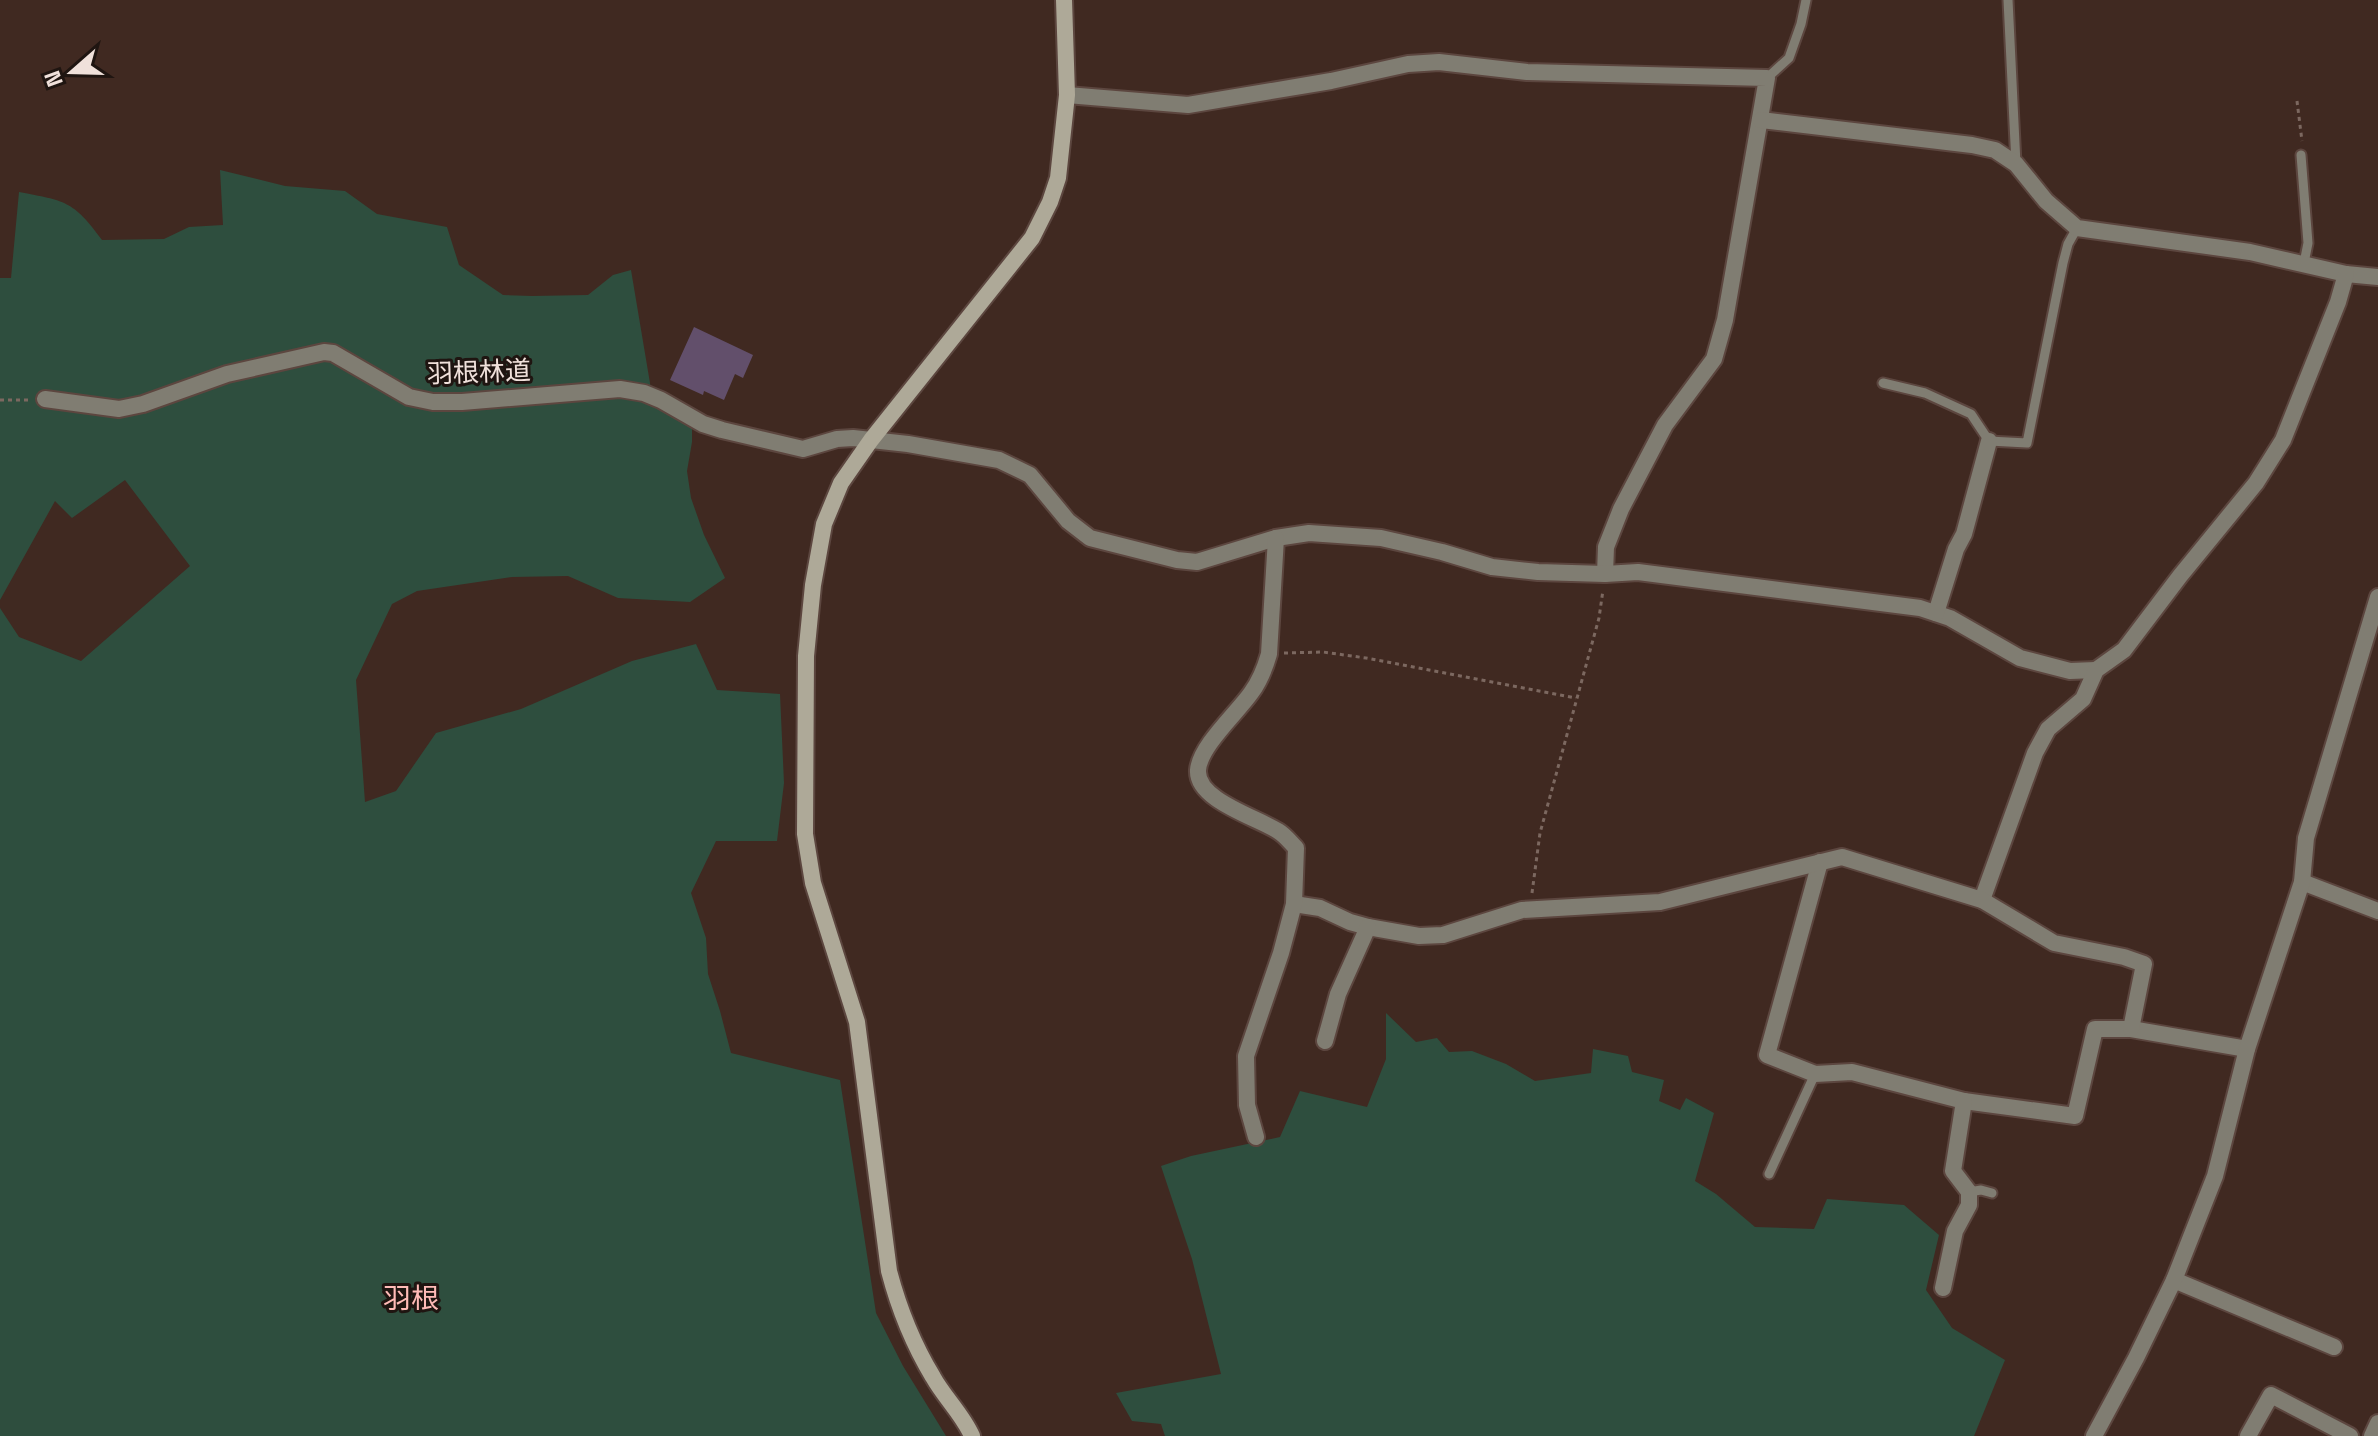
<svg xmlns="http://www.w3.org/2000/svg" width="2378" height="1436" viewBox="0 0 2378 1436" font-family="'Space Grotesk','Noto Sans JP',sans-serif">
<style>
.green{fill:#2e4e3e}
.building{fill:#624f6b}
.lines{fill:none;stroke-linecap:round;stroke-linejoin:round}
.lane-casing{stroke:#5c463f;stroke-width:13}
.street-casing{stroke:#5c463f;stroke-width:20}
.secondary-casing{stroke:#5c463f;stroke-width:20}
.path{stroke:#7c6860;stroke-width:3;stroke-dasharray:4 4;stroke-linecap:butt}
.lane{stroke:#807d72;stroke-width:9}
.street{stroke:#807d72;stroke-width:16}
.secondary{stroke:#aea998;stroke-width:16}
.labels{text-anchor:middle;stroke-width:6;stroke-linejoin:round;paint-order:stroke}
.street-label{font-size:26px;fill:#f0e1db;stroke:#1f1511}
.neighbourhood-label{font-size:28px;fill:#ffbbb7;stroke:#1f1511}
</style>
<rect width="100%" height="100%" fill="#402921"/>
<!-- green -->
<g class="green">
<path d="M 220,170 L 285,186 L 345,191 L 377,214 L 447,227 L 459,265 L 503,295 L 532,296 L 588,295 L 613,275 L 631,270 L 652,395 L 692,408 L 692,442 L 687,471 L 691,498 L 704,535 L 725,578 L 690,602 L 618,598 L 568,576 L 512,577 L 417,591 L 392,604 L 356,680 L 365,802 L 396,791 L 436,733 L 521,709 L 632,661 L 696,644 L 717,690 L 780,694 L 784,783 L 777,841 L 716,841 L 691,893 L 706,938 L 708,974 L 720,1011 L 731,1053 L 840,1080 L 876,1313 L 903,1366 L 946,1436 L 0,1436 L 0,608 L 19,637 L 81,661 L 190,566 L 125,480 L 72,518 L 55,501 L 0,600 L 0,278 L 11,278 L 19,192 C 65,201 73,200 102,240 L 164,239 L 189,227 L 223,225 Z"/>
<path d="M 1386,1013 L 1416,1042 L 1437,1038 L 1449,1052 L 1472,1051 L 1506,1064 L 1535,1081 L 1591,1073 L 1593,1049 L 1628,1056 L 1632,1072 L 1664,1080 L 1659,1101 L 1680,1110 L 1686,1098 L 1714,1113 L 1695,1181 L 1716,1194 L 1755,1227 L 1814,1229 L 1827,1199 L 1904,1205 L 1939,1235 L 1926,1290 L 1952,1328 L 2005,1360 L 1974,1436 L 1165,1436 L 1161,1424 L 1132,1421 L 1116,1393 L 1221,1374 L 1192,1259 L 1161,1166 L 1191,1156 L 1280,1137 L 1300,1091 L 1367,1107 L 1386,1059 Z"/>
</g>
<!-- building -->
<path class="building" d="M 694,327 L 753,355 L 743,378 L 735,374 L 724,400 L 704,391 L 703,395 L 670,380 Z"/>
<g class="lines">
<!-- lane casing -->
<g class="lane-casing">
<g id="lane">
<path d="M 2008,0 L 2016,164"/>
<path d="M 1767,78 L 1789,58 L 1801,24 L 1806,0"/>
<path d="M 2301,155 L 2308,243 L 2304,263"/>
<path d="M 1883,383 L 1925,393 L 1971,414 L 1989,441 L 2027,443 L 2063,263 L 2068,244 L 2077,228"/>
<path d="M 1769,1174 L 1815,1074"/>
<path d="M 1969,1192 L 1981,1190 L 1992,1193"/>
</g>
</g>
<!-- street casing -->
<g class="street-casing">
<g id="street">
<path d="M 1067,95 L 1188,105 L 1331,81 L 1408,64 L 1439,62 L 1527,72 L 1767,78 L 1725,320 L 1714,359 L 1665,425 L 1621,509 L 1606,547 L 1605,574"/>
<path d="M 1761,120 L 1972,145 L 1995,150 L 2016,164 L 2046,201 L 2077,228 L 2250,252 L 2346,274 L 2378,277"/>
<path d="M 45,399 L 119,409 L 143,404 L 227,374 L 324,352 L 333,353 L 409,397 L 433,402 L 462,402 L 620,389 L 644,393 L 661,400 L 703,424 L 722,430 L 803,449 L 837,439 L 853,438 L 908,444 L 999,460 L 1030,475 L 1068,521 L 1090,538 L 1177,560 L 1197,562 L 1276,538 L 1309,533 L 1381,538 L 1442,552 L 1492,567 L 1538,572 L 1605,574 L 1638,572 L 1920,608 L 1950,618 L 2020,658 L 2070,671 L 2096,670"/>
<path d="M 1936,613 L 1956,549 L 1964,534 L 1989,441"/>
<path d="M 1820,862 L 1767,1055 L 1815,1074 L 1852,1072 L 1964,1101 L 2075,1116 L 2095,1029 L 2131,1029 L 2247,1049"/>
<path d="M 2302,882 L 2378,911"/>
<path d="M 1982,900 L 2035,753 L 2048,729 L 2083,699 L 2096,670 L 2124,650 L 2180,576 L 2256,483 L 2283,440 L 2338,302 L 2346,274"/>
<path d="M 1294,904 L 1320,908 L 1350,922 L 1368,927 L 1419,936 L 1443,935 L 1522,910 L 1660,902 L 1842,857 L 1982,900 L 2054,943 L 2124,957 L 2144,964 L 2131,1029"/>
<path d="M 1325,1041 L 1338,994 L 1368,927"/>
<path d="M 1256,1137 L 1247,1105 L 1246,1056 L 1281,953 L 1294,904 L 1296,848 C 1290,842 1285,835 1278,831 C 1256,817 1196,800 1198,770 C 1200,746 1237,713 1251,693 C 1260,681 1265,668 1269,654 L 1276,538"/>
<path d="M 2174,1280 L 2334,1347"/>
<path d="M 1943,1288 L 1955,1231 L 1969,1205 L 1969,1192 L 1953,1171 L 1964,1101"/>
<path d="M 2094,1436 L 2136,1358 L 2174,1280 L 2215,1176 L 2247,1049 L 2302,882 L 2306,838 L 2378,597"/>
<path d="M 2248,1436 L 2271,1395 L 2350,1436"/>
<path d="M 2372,1436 L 2378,1423"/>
</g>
</g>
<!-- secondary casing -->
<g class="secondary-casing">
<path id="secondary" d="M 972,1436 C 963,1415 944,1397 933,1377 C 913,1344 899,1309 889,1271 L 857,1022 L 813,883 L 805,834 L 806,656 L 813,585 L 824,524 L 841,483 L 871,440 L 1032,238 L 1050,202 L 1058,178 L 1067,95 L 1064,0"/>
</g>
<!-- path -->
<g class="path">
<path d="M 2297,101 L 2302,141"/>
<path d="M 0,400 L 29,400"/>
<path d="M 1284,653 L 1323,652 L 1366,658 L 1576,698"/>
<path d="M 1532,893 L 1540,833 L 1599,618 L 1603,590"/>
</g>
<!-- lane -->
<use href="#lane" class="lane"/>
<!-- street -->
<use href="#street" class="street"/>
<!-- secondary -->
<use href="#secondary" class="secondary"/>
</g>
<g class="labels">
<!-- street labels -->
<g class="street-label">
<text transform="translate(479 372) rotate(-2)" y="9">羽根林道</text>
</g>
<!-- neighbourhood labels -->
<g class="neighbourhood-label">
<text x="411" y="1308">羽根</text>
</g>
</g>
<!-- north arrow -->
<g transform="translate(72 72) rotate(250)" stroke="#1f1511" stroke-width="6" paint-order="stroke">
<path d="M0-6L14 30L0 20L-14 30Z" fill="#f0e1db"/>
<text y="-12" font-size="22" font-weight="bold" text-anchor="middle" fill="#f0e1db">N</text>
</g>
</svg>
